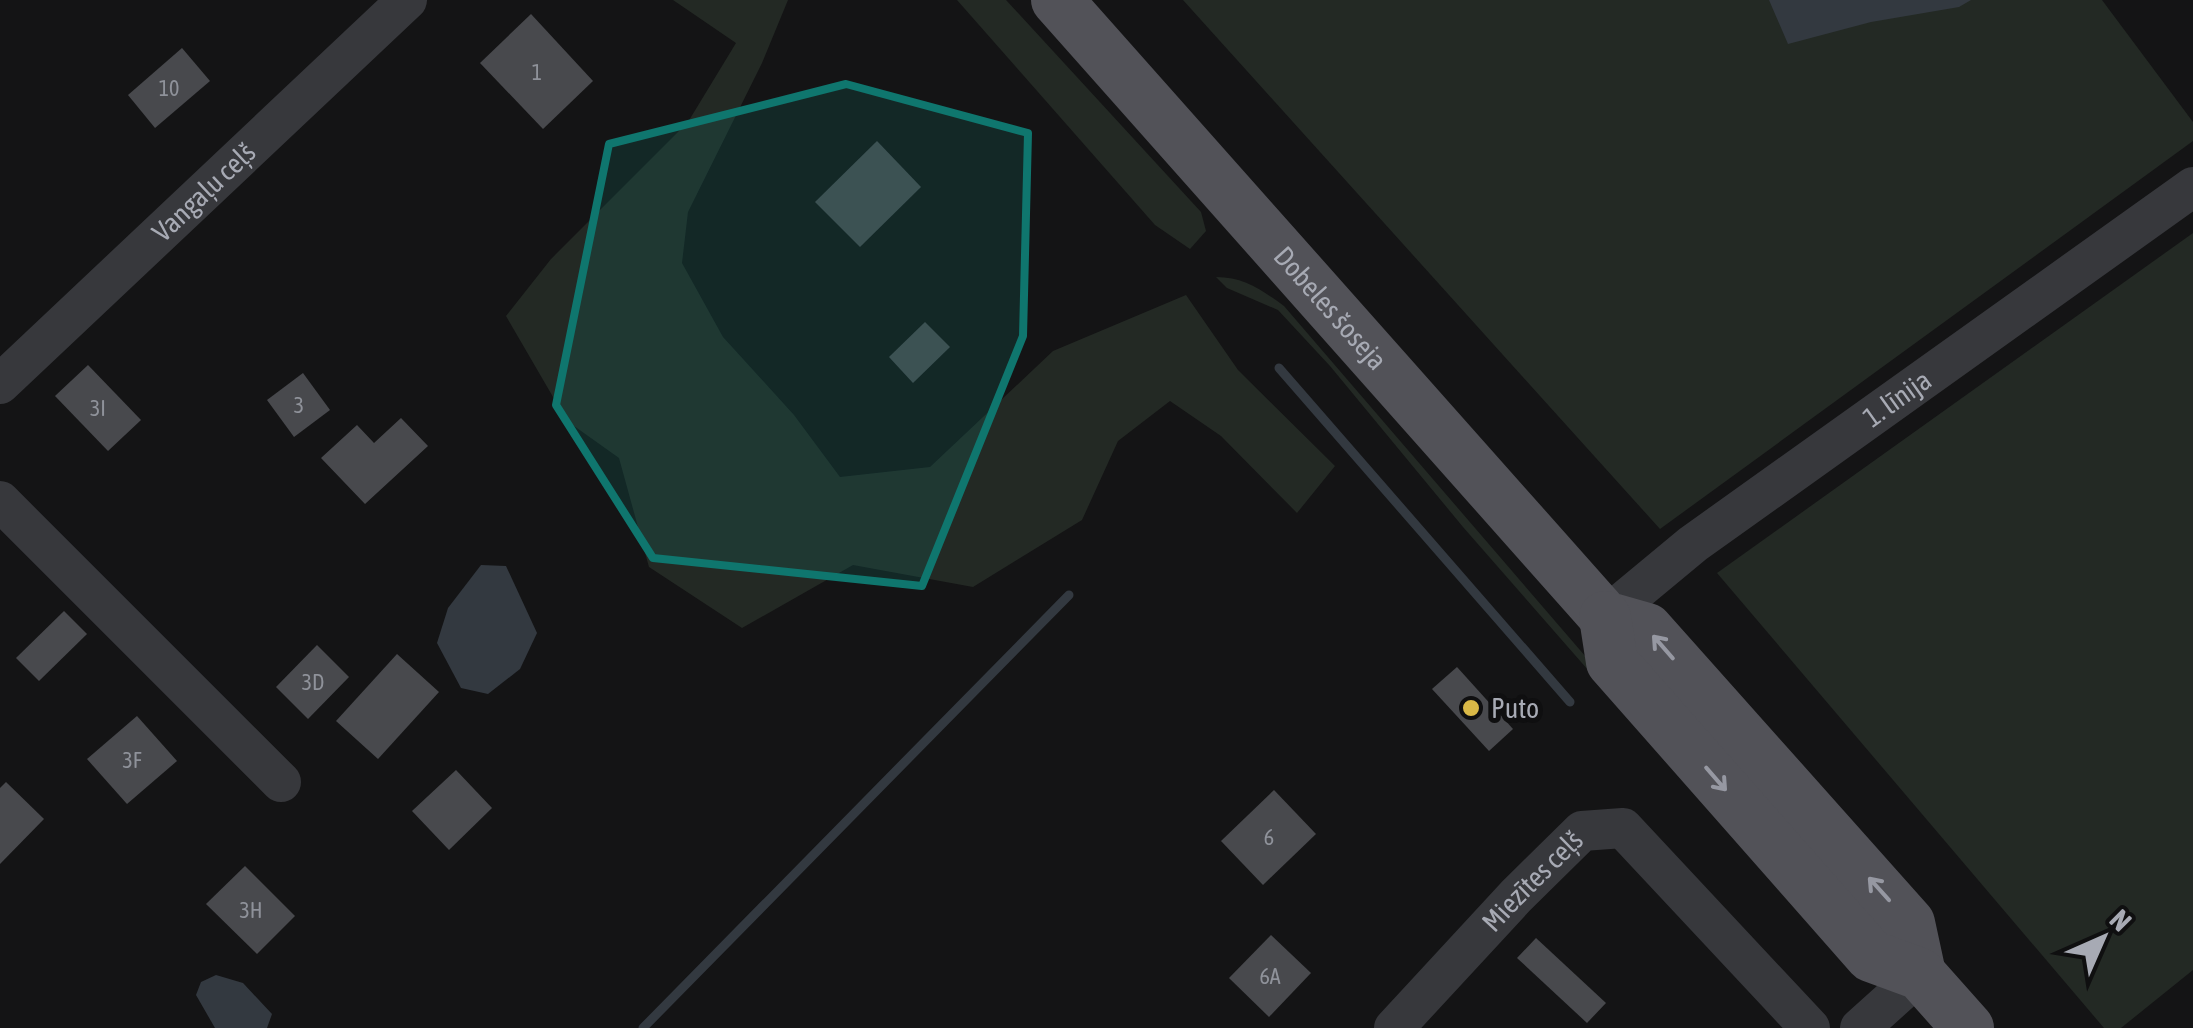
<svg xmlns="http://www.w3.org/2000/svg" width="2193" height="1028" viewBox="0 0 2193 1028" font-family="'Asap Condensed',sans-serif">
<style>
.green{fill:#232924}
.water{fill:#333940}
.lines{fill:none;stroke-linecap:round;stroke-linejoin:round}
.stream{stroke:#333940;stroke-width:9}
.building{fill:#48494d}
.minor{stroke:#37383c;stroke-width:40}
.major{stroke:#525258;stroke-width:52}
.oneway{stroke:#9698a2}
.marked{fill:#0f766e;fill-opacity:0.2;stroke:#0f766e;stroke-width:8;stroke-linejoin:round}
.poi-dot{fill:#dab947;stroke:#0f0f10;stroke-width:4}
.labels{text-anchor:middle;stroke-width:10;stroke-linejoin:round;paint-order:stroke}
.number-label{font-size:22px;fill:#8f929a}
.street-label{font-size:28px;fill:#a7aab4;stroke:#0f0f10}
.poi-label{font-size:28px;fill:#a7aab4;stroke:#0f0f10;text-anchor:start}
</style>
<rect width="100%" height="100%" fill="#141415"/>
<!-- green -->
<g class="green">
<path d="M 673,0 L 788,0 L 762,63 L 688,212 L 682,263 L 723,337 L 794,415 L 840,477 L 930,467 L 1053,351 L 1186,295 L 1238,370 L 1335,466 L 1297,513 L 1221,436 L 1170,401 L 1118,441 L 1082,520 L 973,587 L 853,565 L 742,628 L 649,567 L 619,458 L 567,421 L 506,316 L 551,259 L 688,122 L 736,43 Z"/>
<path d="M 957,0 L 1006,0 L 1201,212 L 1206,231 L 1190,249 L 1155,225 Z"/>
<path d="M 1183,0 L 2102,0 L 2193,122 L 2193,141 L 1660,529 Z"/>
<path d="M 2193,233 L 2193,970 L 2121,1028 L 2104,1028 L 1717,573 Z"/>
<path d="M 1216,277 C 1244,277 1262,290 1284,306 L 1623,700 L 1616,702 L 1463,527 L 1330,366 L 1278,310 L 1227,288 Z"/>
</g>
<!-- water -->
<g class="water">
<path d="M 1769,0 L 1971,0 L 1959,7 L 1871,22 L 1788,44 Z"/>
<path d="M 481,565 L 506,566 L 537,633 L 520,669 L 488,694 L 461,688 L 437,643 L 448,608 Z"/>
<path d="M 216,975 L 243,983 L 272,1014 L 267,1028 L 215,1028 L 196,995 L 201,982 Z"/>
</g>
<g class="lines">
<!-- stream -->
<g class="stream">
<path d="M 1279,368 L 1570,702"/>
<path d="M 643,1028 L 1069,595"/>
</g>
</g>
<!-- building -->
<g class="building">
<path d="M 531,14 L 593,81 L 543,129 L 480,63 Z"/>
<path d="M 182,48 L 210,81 L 155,128 L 128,95 Z"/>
<path d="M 877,141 L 921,187 L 860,247 L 815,202 Z"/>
<path d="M 925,322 L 950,347 L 913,383 L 889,357 Z"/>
<path d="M 88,365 L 141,420 L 108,451 L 55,396 Z"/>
<path d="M 303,373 L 330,410 L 294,437 L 267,400 Z"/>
<path d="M 401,418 L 428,446 L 365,504 L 321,458 L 357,425 L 374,443 Z"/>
<path d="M 64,611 L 87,634 L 39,681 L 16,658 Z"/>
<path d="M 317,645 L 349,677 L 308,719 L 276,687 Z"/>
<path d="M 397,654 L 439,692 L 378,759 L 336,721 Z"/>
<path d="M 1457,667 L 1513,729 L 1489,751 L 1432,689 Z"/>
<path d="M 137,716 L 177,761 L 127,804 L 87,759 Z"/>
<path d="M 456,770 L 492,808 L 449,850 L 412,811 Z"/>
<path d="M 6,782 L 44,819 L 0,864 L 0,788 Z"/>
<path d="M 1274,790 L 1316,834 L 1263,885 L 1221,841 Z"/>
<path d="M 245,866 L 295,916 L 257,954 L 206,904 Z"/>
<path d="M 1271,935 L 1311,973 L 1269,1017 L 1229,978 Z"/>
<path d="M 1536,938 L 1606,1003 L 1587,1023 L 1517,958 Z"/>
</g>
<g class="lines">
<!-- minor -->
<g class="minor">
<path id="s1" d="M 0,384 L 407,0"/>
<path d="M 0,501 L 281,782"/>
<path id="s2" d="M 1605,617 L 1693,544 L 2193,187"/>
<path id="s3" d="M 1394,1028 L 1516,896 L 1582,831 L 1623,828 L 1810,1028"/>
<path d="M 1860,1028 L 1920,974"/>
</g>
<!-- major -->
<g class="major">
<path id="s4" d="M 1057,0 L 1605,617 L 1647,629 L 1909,923 L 1920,974"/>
<path d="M 1605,617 L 1612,662 L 1871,956 L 1920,974 L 1968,1028"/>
</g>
</g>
<!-- one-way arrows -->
<defs><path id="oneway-shaft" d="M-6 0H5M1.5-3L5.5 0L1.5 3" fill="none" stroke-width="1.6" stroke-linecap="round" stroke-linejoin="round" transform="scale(2.5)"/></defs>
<g class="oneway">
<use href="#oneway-shaft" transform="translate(1663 647) rotate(-131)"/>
<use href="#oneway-shaft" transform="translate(1716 779) rotate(49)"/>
<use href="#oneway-shaft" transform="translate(1879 889) rotate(-132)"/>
</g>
<!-- marked area -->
<path class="marked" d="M 846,84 L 1028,133 L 1023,336 L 922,586 L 653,558 L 556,405 L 609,144 Z"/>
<!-- markers -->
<circle class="poi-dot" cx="1471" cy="708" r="10"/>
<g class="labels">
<!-- number labels -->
<g class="number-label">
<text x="537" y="80">1</text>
<text x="169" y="96">10</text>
<text x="299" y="413">3</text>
<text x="98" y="416">3I</text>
<text x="313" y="690">3D</text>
<text x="132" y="768">3F</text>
<text x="1269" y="845">6</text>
<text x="251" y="918">3H</text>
<text x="1270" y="984">6A</text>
</g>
<!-- street labels -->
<g class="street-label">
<text dy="10" stroke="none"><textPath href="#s1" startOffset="280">Vangaļu ceļš</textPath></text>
<text dy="10" stroke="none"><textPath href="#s4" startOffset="412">Dobeles šoseja</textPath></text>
<text dy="10" stroke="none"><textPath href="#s2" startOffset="365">1. līnija</textPath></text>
<text dy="10" stroke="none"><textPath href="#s3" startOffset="202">Miezītes ceļš</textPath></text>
</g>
<!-- poi labels -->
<g class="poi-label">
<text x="1491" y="718">Puto</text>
</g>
</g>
<!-- north arrow -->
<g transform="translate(2103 938) rotate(45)" stroke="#0f0f10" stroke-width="8" paint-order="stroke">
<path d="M0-8L18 38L0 25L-18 38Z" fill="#a7aab4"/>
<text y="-15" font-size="28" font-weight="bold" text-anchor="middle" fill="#a7aab4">N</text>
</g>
</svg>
